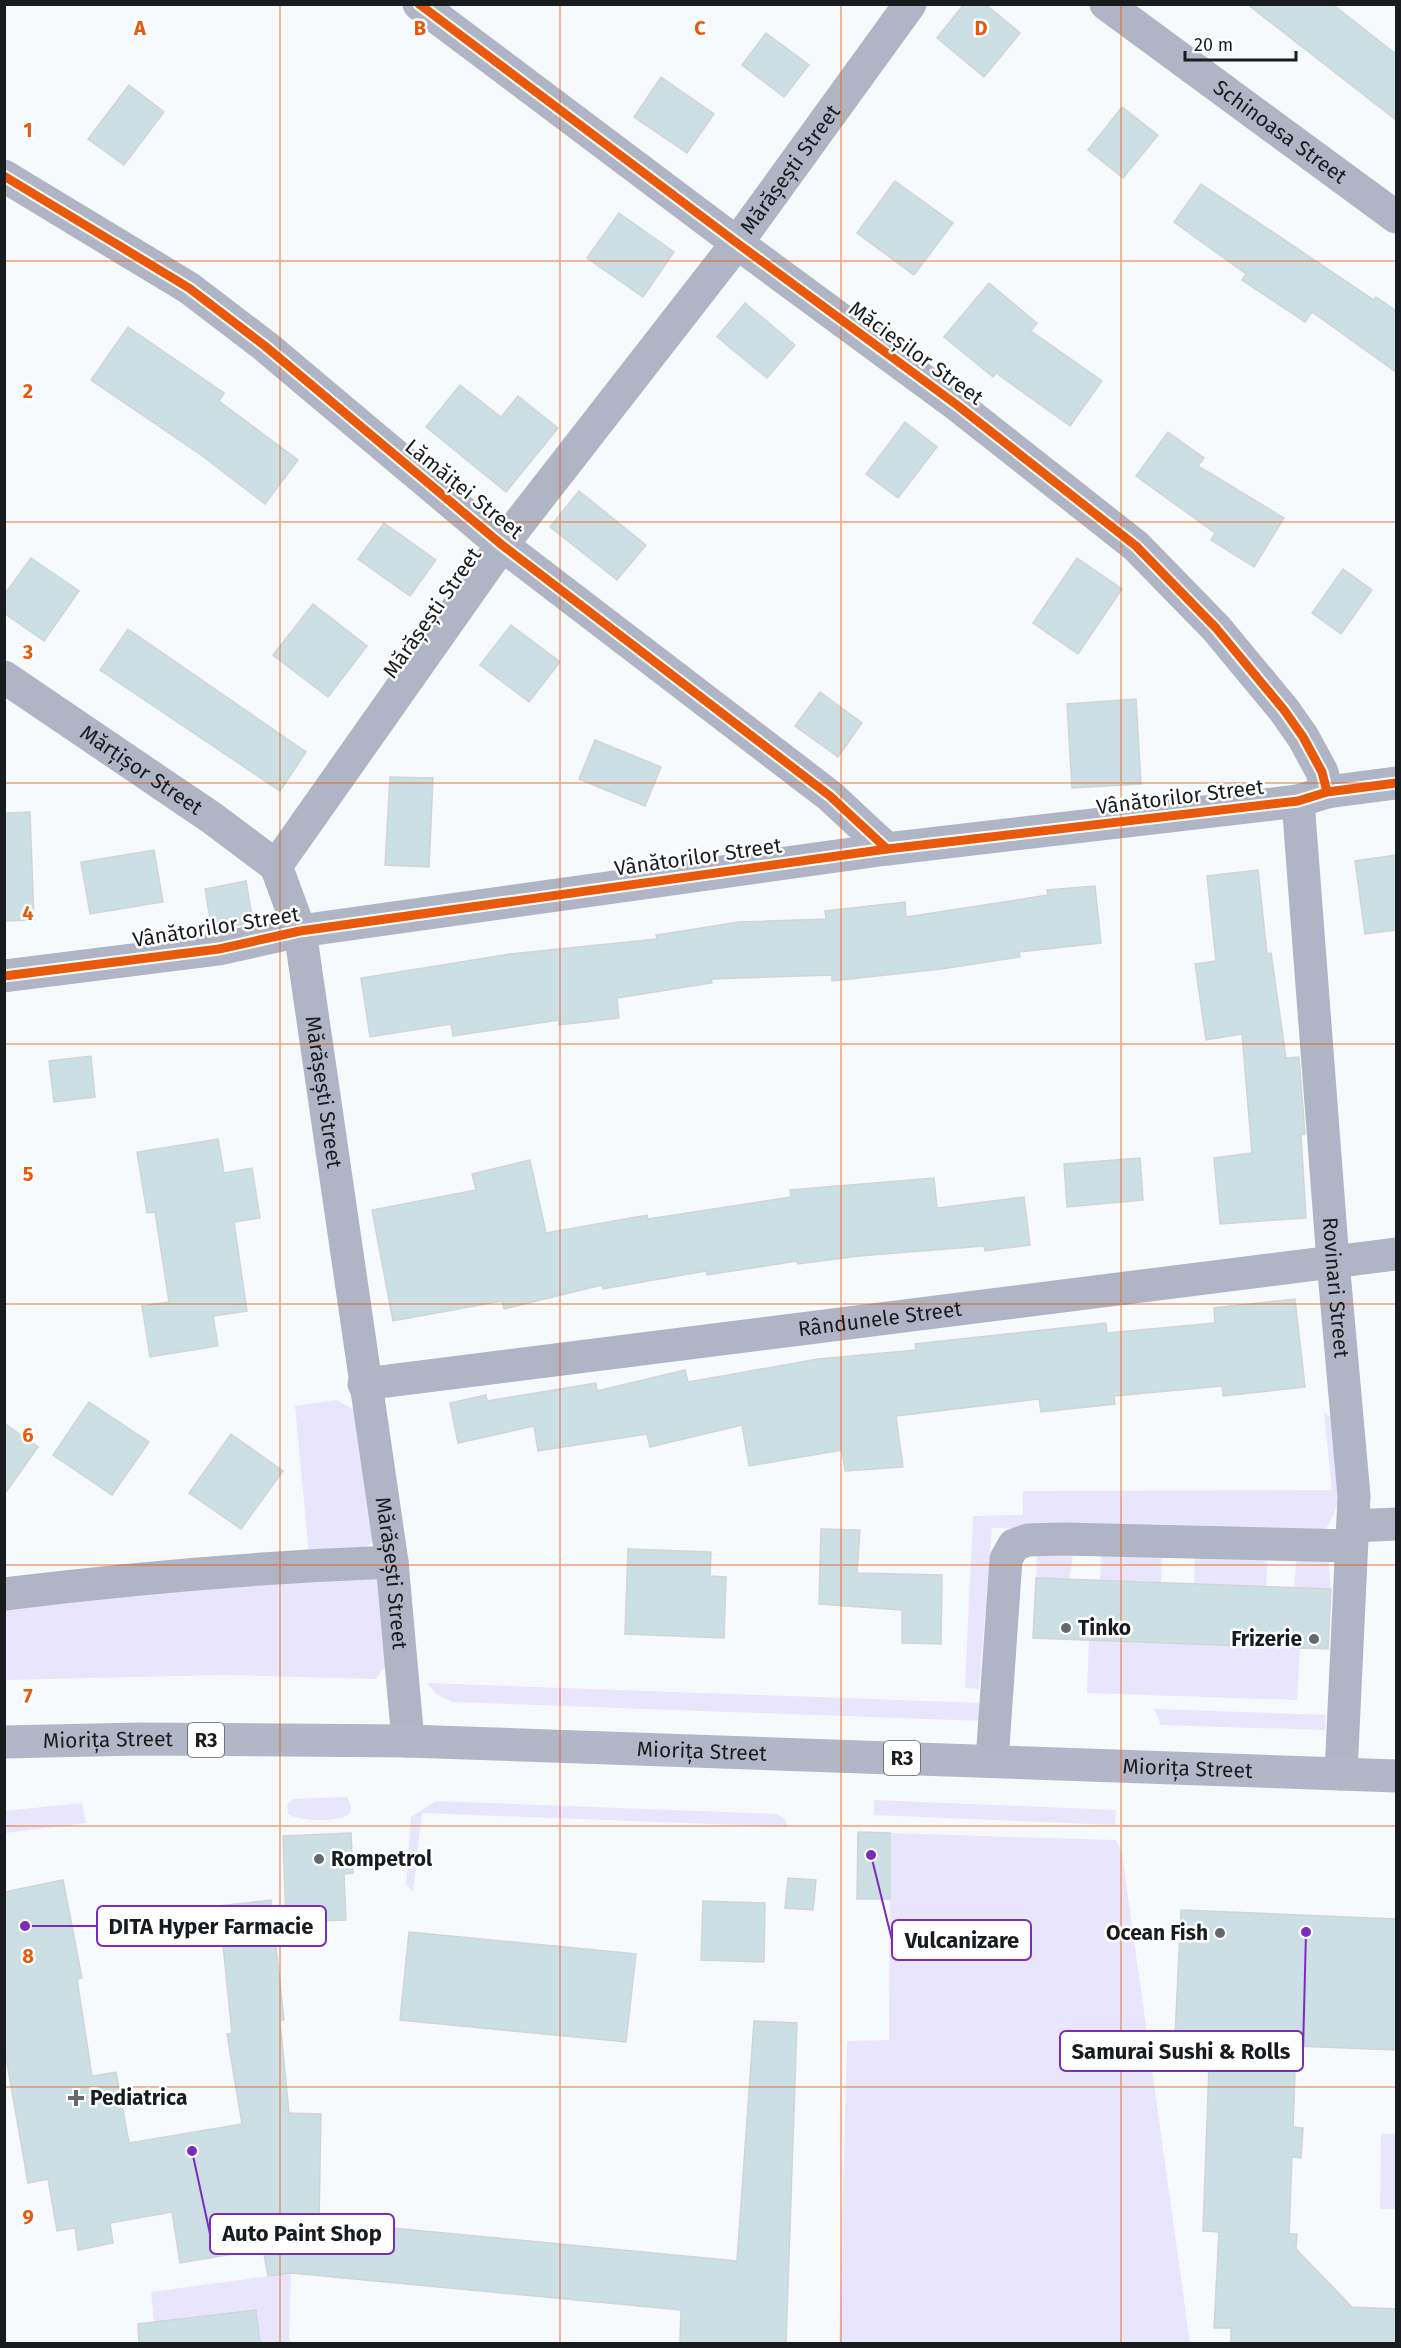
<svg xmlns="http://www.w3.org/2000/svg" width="1401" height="2348" viewBox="0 0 1401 2348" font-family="'Fira Sans',sans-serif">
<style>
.green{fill:#e9e5fd}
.building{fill:#ccdfe4;stroke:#d0d5d6;stroke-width:1.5}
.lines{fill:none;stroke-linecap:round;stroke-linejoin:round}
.minor{stroke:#afb5c5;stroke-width:33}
.major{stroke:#b1b7c6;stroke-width:33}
.cycleway-casing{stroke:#fff;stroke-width:13}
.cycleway{stroke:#e8590c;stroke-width:9}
.grid{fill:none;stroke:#e8590c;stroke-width:1.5;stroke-opacity:0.55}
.poi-dot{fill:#676a6c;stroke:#fff;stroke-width:2}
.labels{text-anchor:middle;stroke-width:5;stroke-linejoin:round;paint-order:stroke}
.shield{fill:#fff;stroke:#5e6062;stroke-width:1.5}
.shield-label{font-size:20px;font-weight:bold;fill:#191c1f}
.street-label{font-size:21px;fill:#191c1f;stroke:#fff}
.poi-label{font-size:21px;font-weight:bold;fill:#191c1f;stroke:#fff;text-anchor:start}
.grid-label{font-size:20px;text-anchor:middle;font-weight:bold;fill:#e8590c;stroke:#fff;stroke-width:5;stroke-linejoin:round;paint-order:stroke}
.leader{fill:none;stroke:#7b2cbf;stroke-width:2}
.callout-dot{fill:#7b2cbf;stroke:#fff;stroke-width:2}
.callout{fill:#fff;stroke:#7b2cbf;stroke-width:2}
.callout-label{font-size:22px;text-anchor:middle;font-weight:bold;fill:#191c1f}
</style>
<rect width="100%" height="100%" fill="#f7fafc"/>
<!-- green -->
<g class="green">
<path d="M 337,1400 L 353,1409 L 373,1542 L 361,1550 L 309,1554 L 295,1406 Z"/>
<path d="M 1324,1413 L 1334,1419 C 1339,1466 1351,1498 1319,1538 L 992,1528 L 979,1689 L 965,1688 L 973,1516 L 1023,1515 L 1023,1491 L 1332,1490 Z"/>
<path d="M 1074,1549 L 1069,1579 L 1036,1578 L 1037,1553 Z"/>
<path d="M 1101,1551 L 1162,1553 L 1161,1582 L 1100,1580 Z"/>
<path d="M 1195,1552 L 1268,1555 L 1266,1586 L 1194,1584 Z"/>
<path d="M 1297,1556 L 1328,1557 L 1331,1589 L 1294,1587 Z"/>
<path d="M 377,1571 L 387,1663 L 376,1679 L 224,1675 L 5,1680 L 4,1605 Z"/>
<path d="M 1089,1640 L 1300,1648 L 1297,1700 L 1087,1693 Z"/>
<path d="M 427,1683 L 981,1703 L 982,1721 L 452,1702 L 436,1694 Z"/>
<path d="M 1154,1709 L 1326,1715 L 1325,1730 L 1161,1725 Z"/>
<path d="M 347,1797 L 351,1806 L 350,1813 C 337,1823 302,1822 288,1814 L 287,1805 L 292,1799 Z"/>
<path d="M 874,1800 L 1116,1810 L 1115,1825 L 874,1815 Z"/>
<path d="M 436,1801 L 777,1814 L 785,1819 L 787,1827 L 422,1813 L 413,1892 L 406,1884 L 411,1817 Z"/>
<path d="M 82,1803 L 86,1823 L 5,1833 L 5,1811 Z"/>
<path d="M 890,1833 L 1116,1840 L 1122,1853 L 1190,2343 L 839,2344 L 847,2041 L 889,2040 Z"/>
<path d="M 1381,2134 L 1396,2134 L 1396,2209 L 1380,2209 Z"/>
<path d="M 291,2273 L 289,2336 L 291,2343 L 260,2343 L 256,2310 L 154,2322 L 151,2292 Z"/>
</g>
<!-- building -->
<g class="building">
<path d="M 964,4 L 985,4 L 1020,33 L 984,77 L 937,38 Z"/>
<path d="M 1247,4 L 1332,4 L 1396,54 L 1396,120 Z"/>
<path d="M 766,33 L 809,65 L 784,97 L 742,65 Z"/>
<path d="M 661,77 L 714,114 L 687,153 L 634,117 Z"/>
<path d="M 129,85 L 164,112 L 124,165 L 88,139 Z"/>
<path d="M 1122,107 L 1158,135 L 1123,178 L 1088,150 Z"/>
<path d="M 895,181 L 953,223 L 914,275 L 857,233 Z"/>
<path d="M 1201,184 L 1374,300 L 1376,297 L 1396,311 L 1396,372 L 1312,312 L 1305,322 L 1242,280 L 1246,274 L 1174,222 Z"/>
<path d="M 619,213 L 674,252 L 643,297 L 587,258 Z"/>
<path d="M 989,283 L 1037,323 L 1031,331 L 1102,381 L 1070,426 L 996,373 L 993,377 L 944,337 Z"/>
<path d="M 745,303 L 795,345 L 767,378 L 717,337 Z"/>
<path d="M 128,327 L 224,393 L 219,401 L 298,460 L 265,504 L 201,455 L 91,380 Z"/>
<path d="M 460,385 L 501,417 L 518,396 L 558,428 L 506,492 L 426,427 Z"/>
<path d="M 905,422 L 937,447 L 898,498 L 866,474 Z"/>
<path d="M 1168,432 L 1204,458 L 1198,466 L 1284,518 L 1254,567 L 1211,540 L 1215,533 L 1136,476 Z"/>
<path d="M 579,491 L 646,545 L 617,580 L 550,527 Z"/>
<path d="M 384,523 L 436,560 L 410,596 L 358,559 Z"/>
<path d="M 31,558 L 79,591 L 44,641 L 4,613 L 4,595 Z"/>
<path d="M 1077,558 L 1122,589 L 1078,654 L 1033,623 Z"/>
<path d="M 1343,569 L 1372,590 L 1341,634 L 1312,613 Z"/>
<path d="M 313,604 L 367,646 L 328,697 L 273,655 Z"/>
<path d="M 511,625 L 560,662 L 529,702 L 480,665 Z"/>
<path d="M 128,629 L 306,752 L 280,791 L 100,670 Z"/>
<path d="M 820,692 L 862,723 L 838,757 L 795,726 Z"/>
<path d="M 1136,699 L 1141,784 L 1072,788 L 1067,704 Z"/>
<path d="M 595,740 L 661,767 L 645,806 L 579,779 Z"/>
<path d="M 390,777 L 433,778 L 429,867 L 385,865 Z"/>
<path d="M 30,812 L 34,920 L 4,921 L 4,813 Z"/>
<path d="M 154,850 L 163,902 L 90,914 L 81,862 Z"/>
<path d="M 1396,855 L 1396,930 L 1365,934 L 1355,861 Z"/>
<path d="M 1258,870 L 1267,954 L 1271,953 L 1286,1058 L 1299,1057 L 1305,1134 L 1301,1135 L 1306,1218 L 1220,1224 L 1214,1158 L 1252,1153 L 1242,1034 L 1206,1040 L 1195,964 L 1216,961 L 1207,876 Z"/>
<path d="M 246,881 L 253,922 L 212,931 L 205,889 Z"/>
<path d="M 1095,886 L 1101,943 L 1019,952 L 1020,957 L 941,969 L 832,981 L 832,975 L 711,979 L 712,983 L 617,998 L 619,1018 L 559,1025 L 559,1020 L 453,1036 L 451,1024 L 370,1037 L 361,978 L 510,954 L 657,939 L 656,935 L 739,922 L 826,919 L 825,911 L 905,902 L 906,917 L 1048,895 L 1047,890 Z"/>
<path d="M 91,1056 L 95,1097 L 54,1102 L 49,1061 Z"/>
<path d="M 218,1139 L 224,1173 L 252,1168 L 260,1218 L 234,1222 L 247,1311 L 213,1316 L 218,1346 L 150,1357 L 142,1306 L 169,1302 L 155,1212 L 147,1213 L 137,1152 Z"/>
<path d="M 1140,1158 L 1143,1200 L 1067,1207 L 1064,1164 Z"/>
<path d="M 530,1160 L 546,1233 L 647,1215 L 648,1219 L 791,1197 L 790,1190 L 934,1178 L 937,1208 L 1024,1197 L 1030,1245 L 985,1251 L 984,1246 L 859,1256 L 798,1264 L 797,1261 L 707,1275 L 706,1271 L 603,1289 L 602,1285 L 504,1309 L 502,1301 L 393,1321 L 372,1210 L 476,1190 L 472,1174 Z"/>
<path d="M 1295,1299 L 1305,1387 L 1223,1396 L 1222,1386 L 1114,1396 L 1115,1404 L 1041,1412 L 1039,1399 L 896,1416 L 903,1467 L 845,1471 L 842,1450 L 749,1466 L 742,1425 L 650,1447 L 647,1434 L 538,1451 L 534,1426 L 458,1443 L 450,1403 L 486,1395 L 487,1401 L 596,1383 L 597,1391 L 685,1370 L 688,1382 L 818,1359 L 916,1350 L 915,1344 L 1106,1323 L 1107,1333 L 1215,1323 L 1214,1308 Z"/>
<path d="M 89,1402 L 149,1442 L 112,1495 L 53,1455 Z"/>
<path d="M 4,1423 L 38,1447 L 4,1495 Z"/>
<path d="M 231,1434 L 283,1471 L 241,1529 L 189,1493 Z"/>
<path d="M 821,1529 L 860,1530 L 857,1573 L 942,1575 L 941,1644 L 902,1643 L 902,1610 L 819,1604 Z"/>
<path d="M 628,1549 L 711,1552 L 710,1576 L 726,1577 L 724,1638 L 625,1634 Z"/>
<path d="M 1036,1578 L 1331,1589 L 1328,1649 L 1033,1638 Z"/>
<path d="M 858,1832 L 890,1833 L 890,1899 L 857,1899 Z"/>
<path d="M 351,1833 L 353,1873 L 344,1874 L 346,1920 L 286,1922 L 283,1836 Z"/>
<path d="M 788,1878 L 816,1880 L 813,1910 L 785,1908 Z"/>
<path d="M 63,1880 L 82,1978 L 77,1979 L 92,2076 L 116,2072 L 129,2143 L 242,2124 L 227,2034 L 232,2033 L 219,1906 L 271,1900 L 284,2020 L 280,2021 L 289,2113 L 321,2114 L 319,2221 L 737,2261 L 754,2021 L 797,2023 L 786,2343 L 680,2343 L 681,2310 L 291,2273 L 268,2276 L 263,2249 L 180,2263 L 172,2212 L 110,2223 L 113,2243 L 78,2250 L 75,2228 L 57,2231 L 48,2179 L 28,2183 L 4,2046 L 4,1892 Z"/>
<path d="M 703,1901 L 765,1903 L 764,1962 L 701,1960 Z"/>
<path d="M 1181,1910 L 1396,1919 L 1396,2050 L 1296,2046 L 1293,2127 L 1303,2128 L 1301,2158 L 1292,2157 L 1289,2234 L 1297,2234 L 1296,2249 L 1352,2307 L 1396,2309 L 1396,2343 L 1231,2343 L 1231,2328 L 1214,2328 L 1219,2232 L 1203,2231 L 1210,2038 L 1175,2037 Z"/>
<path d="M 409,1932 L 636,1954 L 626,2042 L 400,2020 Z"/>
<path d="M 256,2310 L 260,2343 L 139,2343 L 138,2324 Z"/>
</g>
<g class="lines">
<!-- minor -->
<g class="minor">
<path d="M 419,4 L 737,243 L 957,405 L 1136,546 L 1216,628 L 1284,710 L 1303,737 L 1322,772 L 1327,792"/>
<path id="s1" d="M 1106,4 L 1396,217"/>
<path d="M 4,176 L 189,288 L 265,346 L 502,545 L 830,796 L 887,849"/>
<path id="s2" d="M 4,677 L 212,818 L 276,866"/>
<path id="s3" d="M 1298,801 L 1333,1261 L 1354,1496 L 1341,1774"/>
<path id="s4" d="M 276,866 L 502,545 L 737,243 L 910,4"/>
<path id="s5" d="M 276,866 L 300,931 L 392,1562 L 408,1741"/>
<path d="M 4,976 L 219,949 L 300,931 L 887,849 L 1298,801 L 1327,792 L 1396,783"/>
<path id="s6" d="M 364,1384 L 1396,1254"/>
<path d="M 1353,1526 L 1396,1524"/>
<path d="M 4,1594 C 134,1578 262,1567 392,1562"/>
<path d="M 992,1761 L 1006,1559 L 1014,1545 L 1028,1540 L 1064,1539 L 1351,1546"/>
</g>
<!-- major -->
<path class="major" id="s7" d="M 4,1742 L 139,1739 L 408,1741 L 1396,1776"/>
<!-- cycleway casing -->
<g class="cycleway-casing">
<g id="cycleway">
<path d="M 419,4 L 737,243 L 957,405 L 1136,546 L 1216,628 L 1284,710 L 1303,737 L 1322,772 L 1327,792"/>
<path d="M 4,176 L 189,288 L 265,346 L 502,545 L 830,796 L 887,849"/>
<path d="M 4,976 L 219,949 L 300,931 L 887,849 L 1298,801 L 1327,792 L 1396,783"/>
</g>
</g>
<!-- cycleway -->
<use href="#cycleway" class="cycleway"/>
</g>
<!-- grid -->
<path class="grid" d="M 280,4 L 280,2344M 560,4 L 560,2344M 841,4 L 841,2344M 1121,4 L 1121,2344M 4,261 L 1396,261M 4,522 L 1396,522M 4,783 L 1396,783M 4,1044 L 1396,1044M 4,1304 L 1396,1304M 4,1565 L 1396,1565M 4,1826 L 1396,1826M 4,2087 L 1396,2087"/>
<!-- markers -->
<g class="poi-dot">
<circle cx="1066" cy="1628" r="6"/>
<circle cx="1314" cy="1639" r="6"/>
<circle cx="319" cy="1859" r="6"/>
<circle cx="1220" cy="1933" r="6"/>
<path d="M73 2089h6v6h6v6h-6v6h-6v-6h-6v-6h6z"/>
</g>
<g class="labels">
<!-- shield labels -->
<g class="shield">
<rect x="188" y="1723" width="36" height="34" rx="4.5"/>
<rect x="884" y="1741" width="36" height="34" rx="4.5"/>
</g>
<g class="shield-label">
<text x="206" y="1747">R3</text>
<text x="902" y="1765">R3</text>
</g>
<!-- street labels -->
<g class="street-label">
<text dy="7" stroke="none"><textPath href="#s1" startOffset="216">Schinoasa Street</textPath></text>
<text dy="7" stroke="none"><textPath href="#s4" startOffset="866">Mărășești Street</textPath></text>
<text transform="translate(916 353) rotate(36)" y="7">Măcieșilor Street</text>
<text transform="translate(464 489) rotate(39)" y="7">Lămăiței Street</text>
<text transform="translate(432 613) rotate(-55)" y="7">Mărășești Street</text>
<text dy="7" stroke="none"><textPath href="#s2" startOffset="166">Mărțișor Street</textPath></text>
<text transform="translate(1180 797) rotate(-7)" y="7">Vânătorilor Street</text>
<text transform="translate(698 857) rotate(-8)" y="7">Vânătorilor Street</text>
<text transform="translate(216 927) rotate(-9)" y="7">Vânătorilor Street</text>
<text dy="7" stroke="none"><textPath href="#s5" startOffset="232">Mărășești Street</textPath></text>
<text dy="7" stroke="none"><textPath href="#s3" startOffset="488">Rovinari Street</textPath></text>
<text dy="7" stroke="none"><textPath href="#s6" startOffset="520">Rândunele Street</textPath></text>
<text dy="7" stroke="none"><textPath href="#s5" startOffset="718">Mărășești Street</textPath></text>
<text dy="7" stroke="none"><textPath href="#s7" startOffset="104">Miorița Street</textPath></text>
<text dy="7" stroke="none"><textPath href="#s7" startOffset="698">Miorița Street</textPath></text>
<text dy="7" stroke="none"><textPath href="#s7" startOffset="1184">Miorița Street</textPath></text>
</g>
<!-- poi labels -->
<g class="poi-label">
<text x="1078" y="1635">Tinko</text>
<text x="1302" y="1646" text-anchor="end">Frizerie</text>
<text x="331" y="1866">Rompetrol</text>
<text x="1208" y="1940" text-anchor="end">Ocean Fish</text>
<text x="90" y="2105">Pediatrica</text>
</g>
</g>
<g class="grid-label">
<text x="140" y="35">A</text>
<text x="420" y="35">B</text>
<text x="700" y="35">C</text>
<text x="981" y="35">D</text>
<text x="28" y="137">1</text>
<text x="28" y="398">2</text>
<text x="28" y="659">3</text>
<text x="28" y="920">4</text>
<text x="28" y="1181">5</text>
<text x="28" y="1442">6</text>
<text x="28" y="1703">7</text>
<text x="28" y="1963">8</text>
<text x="28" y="2224">9</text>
</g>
<!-- callouts -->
<path class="leader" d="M25 1926L97 1926M871 1855L892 1940M1306 1932L1303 2051M192 2151L210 2234"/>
<g class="callout-dot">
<circle cx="25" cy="1926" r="6"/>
<circle cx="871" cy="1855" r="6"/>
<circle cx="1306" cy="1932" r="6"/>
<circle cx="192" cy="2151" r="6"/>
</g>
<g class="callout">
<rect x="97" y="1906" width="229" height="40" rx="6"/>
<rect x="892" y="1920" width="139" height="40" rx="6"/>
<rect x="1060" y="2031" width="243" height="40" rx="6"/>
<rect x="210" y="2214" width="184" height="40" rx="6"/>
</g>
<g class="callout-label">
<text x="211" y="1934">DITA Hyper Farmacie</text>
<text x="962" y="1948">Vulcanizare</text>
<text x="1181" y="2059">Samurai Sushi &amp; Rolls</text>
<text x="302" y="2241">Auto Paint Shop</text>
</g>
<!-- border -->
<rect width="1401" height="2348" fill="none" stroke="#191c1f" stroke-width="12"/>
<!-- scale -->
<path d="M1185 51v9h111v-9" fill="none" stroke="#191c1f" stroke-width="3"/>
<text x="1194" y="51" font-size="18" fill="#191c1f" stroke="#ffffff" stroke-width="4.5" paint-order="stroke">20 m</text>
</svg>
